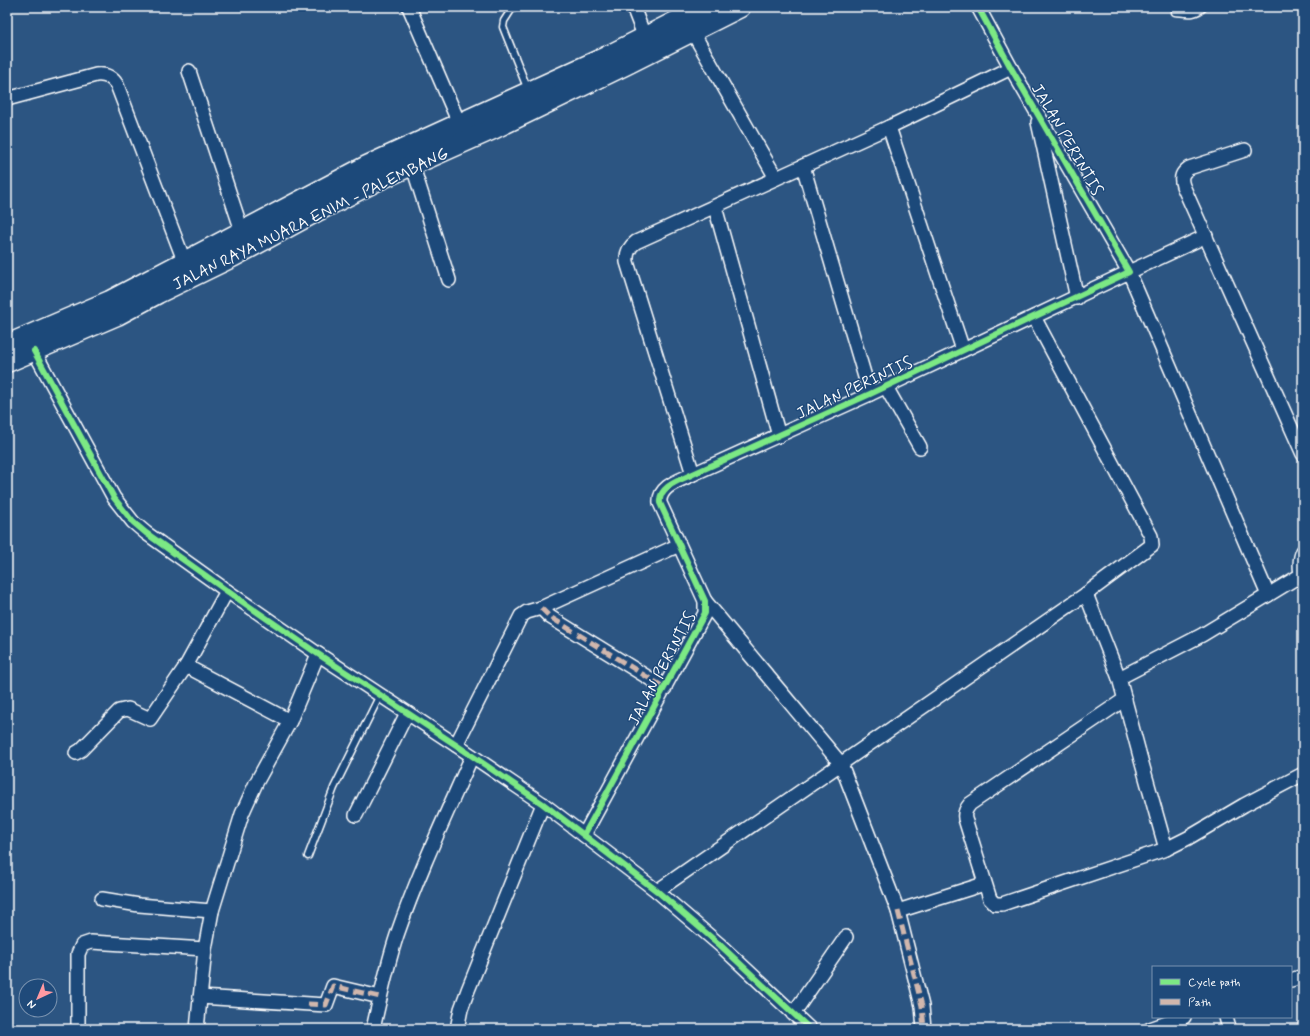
<svg xmlns="http://www.w3.org/2000/svg" width="1310" height="1036" viewBox="0 0 1310 1036" font-family="Mynerve,sans-serif">
<style>
.lines{fill:none;stroke-linecap:round;stroke-linejoin:round}
.service-casing{stroke:#fff;stroke-width:9}
.minor-casing{stroke:#fff;stroke-width:16}
.primary-casing{stroke:#fff;stroke-width:23}
.service{stroke:#1f4a7a;stroke-width:6}
.minor{stroke:#1f4a7a;stroke-width:13}
.primary{stroke:#1f4a7a;stroke-width:20}
.quiet{stroke:#d1b7ad;stroke-width:5;stroke-dasharray:10 5;stroke-linecap:butt}
.cycleway-casing{stroke:#1f4a7a;stroke-width:8}
.cycleway{stroke:#7ce984;stroke-width:6}
.labels{text-anchor:middle;stroke-width:3;stroke-linejoin:round;paint-order:stroke}
.street-label{font-size:16px;fill:#fff;stroke:#1f4a7a}
</style>
<rect width="100%" height="100%" fill="#2c5582"/>
<filter id="ink" filterUnits="userSpaceOnUse"><feTurbulence type="fractalNoise" baseFrequency=".025" numOctaves="2"/><feDisplacementMap in="SourceGraphic" scale="8" xChannelSelector="R" yChannelSelector="G"/><feConvolveMatrix kernelMatrix="1 2 1 2 8 2 1 2 1" color-interpolation-filters="sRGB"/></filter>
<g filter="url(#ink)">
<g class="lines">
<!-- service casing -->
<g class="service-casing">
<g id="service">
<path d="M 513,7 L 504,21 L 503,27 L 528,90"/>
<path d="M 1175,12 C 1187,13 1195,16 1204,7"/>
<path d="M 308,856 L 334,788 L 380,695"/>
</g>
</g>
<!-- minor casing -->
<g class="minor-casing">
<g id="minor">
<path d="M 409,7 L 462,130"/>
<path d="M 633,7 L 645,38"/>
<path d="M 692,31 L 776,178"/>
<path d="M 189,71 L 242,231"/>
<path d="M 7,99 L 96,75 C 105,74 112,77 117,85 L 185,263"/>
<path d="M 1038,122 L 1077,298"/>
<path d="M 889,127 L 963,350"/>
<path d="M 1245,150 L 1189,168 C 1182,173 1180,177 1183,186 L 1303,454"/>
<path d="M 412,164 L 449,280"/>
<path d="M 803,166 L 870,394"/>
<path d="M 715,207 L 779,436"/>
<path d="M 1206,236 L 1129,272 L 1268,595"/>
<path d="M 34,351 L 114,498 L 133,522 L 146,533 L 227,591 L 318,654 L 456,745 L 543,804 L 657,891 L 720,945 L 810,1029"/>
<path d="M 886,387 L 920,447"/>
<path d="M 693,474 L 627,262 C 626,253 629,247 636,242 L 889,127 L 1011,68"/>
<path d="M 1303,582 C 1300,572 1298,561 1303,551"/>
<path d="M 1086,594 L 1119,678 L 1141,760 L 1166,849"/>
<path d="M 705,601 L 841,764 L 898,911 L 922,1006 L 924,1029"/>
<path d="M 541,608 L 550,617 L 665,688"/>
<path d="M 186,666 L 290,721"/>
<path d="M 1119,678 L 1202,635 L 1301,575"/>
<path d="M 1125,699 L 970,804 C 965,810 963,815 966,822 L 990,899 L 995,904 L 1002,904 L 1166,849 L 1188,838 L 1244,805 L 1303,774"/>
<path d="M 456,745 L 521,616 L 527,612 L 541,608 L 679,545"/>
<path d="M 76,753 L 81,750 L 119,711 L 128,709 L 150,719 L 186,666 L 227,591"/>
<path d="M 356,815 L 407,713"/>
<path d="M 584,835 L 705,613 L 705,601 L 660,503 C 658,486 681,480 693,474 L 870,394 L 1129,272 L 1011,68 L 978,7"/>
<path d="M 657,891 L 1086,594 L 1152,545 L 1151,536 L 1034,317"/>
<path d="M 102,899 L 139,905 L 212,911"/>
<path d="M 898,911 L 984,884"/>
<path d="M 1291,980 L 1303,976"/>
<path d="M 200,997 L 326,1005 L 333,986 L 380,997"/>
<path d="M 793,1014 L 846,937"/>
<path d="M 1226,1017 L 1229,1029"/>
<path d="M 78,1029 L 78,954 L 82,945 L 91,942 L 205,949"/>
<path d="M 197,1029 L 205,949 L 212,911 L 242,814 L 256,783 L 290,721 L 318,654"/>
<path d="M 373,1029 C 380,998 387,965 397,935 C 418,874 446,815 472,756"/>
<path d="M 457,1029 L 461,1009 L 468,990 L 543,804"/>
<path d="M 1150,1029 L 1184,1017"/>
</g>
</g>
<!-- primary casing -->
<g class="primary-casing">
<g id="primary">
<path d="M 7,345 L 110,301 L 367,166 L 606,57 L 705,7"/>
<path d="M 7,362 L 117,315 L 158,293 L 234,256 L 319,210 L 378,180 L 495,128 L 625,65 L 740,7"/>
</g>
</g>
<!-- service -->
<use href="#service" class="service"/>
<!-- minor -->
<use href="#minor" class="minor"/>
<!-- primary -->
<use href="#primary" class="primary"/>
<!-- quiet -->
<g class="quiet">
<path d="M 541,608 L 550,617 L 665,688"/>
<path d="M 898,911 L 922,1006 L 924,1029"/>
<path d="M 308,1004 L 326,1005 L 333,986 L 380,997"/>
</g>
<!-- cycleway casing -->
<g class="cycleway-casing">
<g id="cycleway">
<path d="M 34,351 L 114,498 L 133,522 L 146,533 L 227,591 L 318,654 L 456,745 L 543,804 L 657,891 L 720,945 L 810,1029"/>
<path d="M 584,835 L 705,613 L 705,601 L 660,503 C 658,486 681,480 693,474 L 870,394 L 1129,272 L 1011,68 L 978,7"/>
</g>
</g>
<!-- cycleway -->
<use href="#cycleway" class="cycleway"/>
</g>
</g>
<g class="labels">
<!-- street labels -->
<g class="street-label">
<text transform="translate(1068 139) rotate(60)" y="6">JALAN PERINTIS</text>
<text transform="translate(310 218) rotate(-26)" y="6">JALAN RAYA MUARA ENIM - PALEMBANG</text>
<text transform="translate(854 387) rotate(-25)" y="6">JALAN PERINTIS</text>
<text transform="translate(661 668) rotate(-62)" y="6">JALAN PERINTIS</text>
</g>
</g>
<!-- margin -->
<rect width="1310" height="1036" fill="none" stroke="#1f4a7a" stroke-width="24"/>
<rect x="12" y="12" width="1286" height="1012" fill="none" stroke="#fff" stroke-width="1.5" filter="url(#ink)"/>
<!-- legend -->
<rect x="1152" y="966" width="140" height="52" fill="#1f4a7a" stroke="#7992af"/>
<rect x="1160" y="979" width="20" height="6" fill="#7ce984" stroke="#7992af"/>
<text x="1188" y="986" font-size="12" fill="#ffffff">Cycle path</text>
<rect x="1160" y="999" width="20" height="6" fill="#d1b7ad" stroke="#7992af"/>
<text x="1188" y="1006" font-size="12" fill="#ffffff">Path</text>
<!-- north arrow -->
<g transform="translate(38 998) rotate(224)"><circle r="19" fill="#1f4a7a" stroke="#7992af"/>
<path d="M0-3L7 15L0 10L-7 15Z" fill="#ff9aa2"/>
<text y="-6" font-size="11" font-weight="bold" text-anchor="middle" fill="#ffffff">N</text>
</g>
</svg>
